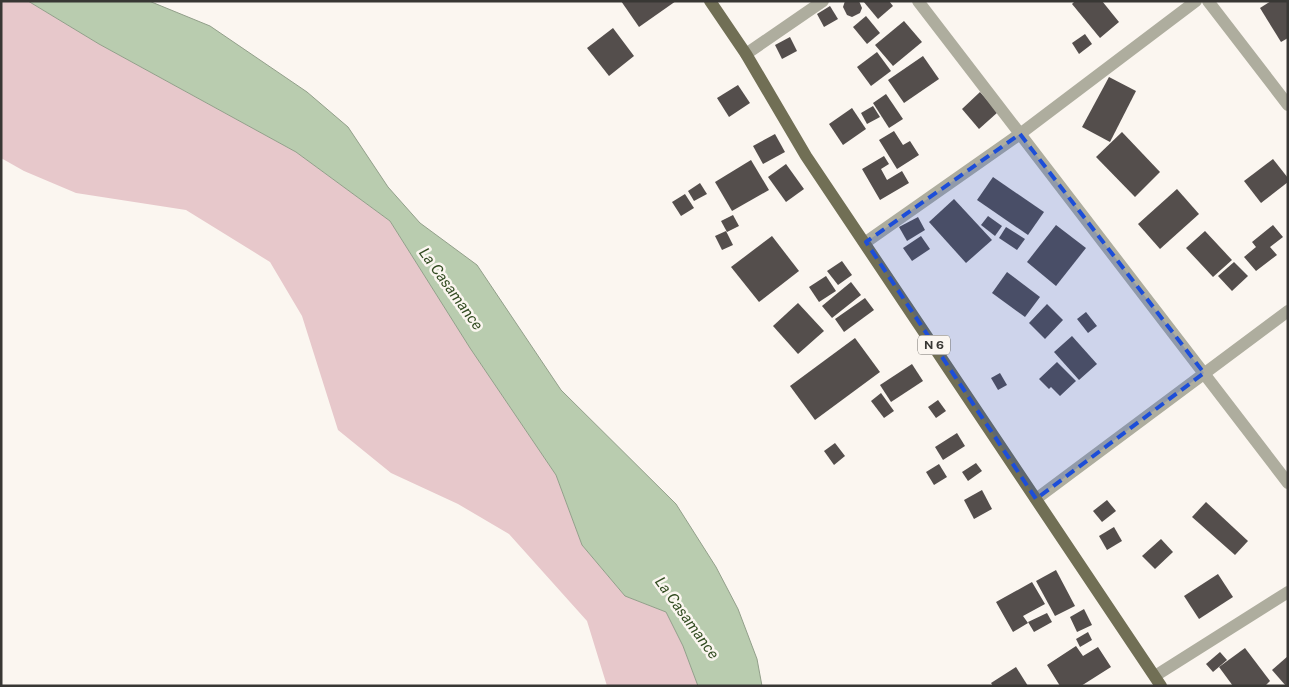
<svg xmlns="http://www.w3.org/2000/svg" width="1289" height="687" viewBox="0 0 1289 687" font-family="'Public Sans',sans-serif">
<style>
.green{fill:#e7c8cb}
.water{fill:#b9ccaf;stroke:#929f8a}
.building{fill:#544e4c}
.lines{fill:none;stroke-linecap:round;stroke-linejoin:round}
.street{stroke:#aead9e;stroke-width:12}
.primary{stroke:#716f55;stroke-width:12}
.marked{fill:#1d4ed8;fill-opacity:0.2;stroke:#1d4ed8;stroke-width:4;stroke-dasharray:10 6;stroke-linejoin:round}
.labels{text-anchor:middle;stroke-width:5;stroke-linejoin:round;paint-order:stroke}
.shield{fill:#fbf6f0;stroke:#72706c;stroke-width:1}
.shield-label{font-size:12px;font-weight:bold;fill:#383734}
.water-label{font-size:15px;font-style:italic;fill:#324c21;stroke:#fbf6f0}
</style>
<rect width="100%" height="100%" fill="#fbf6f0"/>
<!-- green -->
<path class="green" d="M 1,1 L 28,1 L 99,44 L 296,152 L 390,221 L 470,348 L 556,475 L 582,545 L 625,596 L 666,612 L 683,646 L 698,686 L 607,686 L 587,621 L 509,534 L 458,504 L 391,473 L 338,430 L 302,316 L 270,262 L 186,210 L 76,193 L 24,171 L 1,158 Z"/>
<!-- water -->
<path class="water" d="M 28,1 L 149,1 L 210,26 L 307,92 L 348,127 L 388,187 L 420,223 L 477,265 L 561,390 L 676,504 L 716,567 L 738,609 L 757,659 L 762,686 L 698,686 L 683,646 L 666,612 L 625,596 L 582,545 L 556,475 L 470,348 L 390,221 L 296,152 L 99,44 Z"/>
<!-- building -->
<g class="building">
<path d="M 621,1 L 676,1 L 639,27 Z"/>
<path d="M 845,1 L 859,1 L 862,8 L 860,13 L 852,17 L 847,15 L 843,7 Z"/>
<path d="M 863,1 L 889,1 L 893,6 L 878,19 Z"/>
<path d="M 1075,1 L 1102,1 L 1119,22 L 1100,38 L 1072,4 Z"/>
<path d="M 1271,1 L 1288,1 L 1288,38 L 1281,42 L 1260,8 Z"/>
<path d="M 830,6 L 838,19 L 824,27 L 817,14 Z"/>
<path d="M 866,16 L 880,33 L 867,44 L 853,27 Z"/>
<path d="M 904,21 L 922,42 L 893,66 L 875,45 Z"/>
<path d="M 613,28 L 634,56 L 609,76 L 587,48 Z"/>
<path d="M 1085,34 L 1092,44 L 1079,54 L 1072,43 Z"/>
<path d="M 790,37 L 797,51 L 782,59 L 775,45 Z"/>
<path d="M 877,52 L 891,71 L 871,86 L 857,67 Z"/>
<path d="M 923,56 L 939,79 L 904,103 L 888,80 Z"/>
<path d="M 1109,77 L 1136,91 L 1110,142 L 1082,127 Z"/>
<path d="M 738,85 L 750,103 L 729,117 L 717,98 Z"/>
<path d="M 980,92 L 998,112 L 979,129 L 962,109 Z"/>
<path d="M 886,94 L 903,119 L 889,128 L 873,103 Z"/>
<path d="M 873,106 L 880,117 L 867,124 L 861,113 Z"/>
<path d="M 852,108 L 866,129 L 843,145 L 829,124 Z"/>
<path d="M 894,131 L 903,145 L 910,141 L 919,155 L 897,169 L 879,140 Z"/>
<path d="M 1122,132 L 1160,172 L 1135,197 L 1096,157 Z"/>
<path d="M 775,134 L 785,152 L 763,164 L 753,146 Z"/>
<path d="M 884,156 L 889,164 L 881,169 L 887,180 L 902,171 L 909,183 L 880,200 L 862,169 Z"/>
<path d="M 1273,159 L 1288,178 L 1288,182 L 1261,203 L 1244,181 Z"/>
<path d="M 751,160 L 769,190 L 732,211 L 715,182 Z"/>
<path d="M 786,164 L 804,189 L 786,202 L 768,177 Z"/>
<path d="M 993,177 L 1044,212 L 1028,235 L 977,200 Z"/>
<path d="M 700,183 L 707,194 L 694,201 L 688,191 Z"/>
<path d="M 1177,189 L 1199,214 L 1160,249 L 1138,224 Z"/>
<path d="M 685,194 L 694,208 L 681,216 L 672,202 Z"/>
<path d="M 954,199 L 992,240 L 966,263 L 929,222 Z"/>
<path d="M 733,215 L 739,226 L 727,232 L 721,221 Z"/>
<path d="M 988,216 L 1002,226 L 995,236 L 981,225 Z"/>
<path d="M 918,217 L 925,230 L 907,241 L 899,227 Z"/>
<path d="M 1056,225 L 1086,248 L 1056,286 L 1027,262 Z"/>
<path d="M 1273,225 L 1283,237 L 1270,247 L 1277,255 L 1256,271 L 1244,257 L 1256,247 L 1252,242 Z"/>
<path d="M 1006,227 L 1025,239 L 1017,250 L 999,238 Z"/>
<path d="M 726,231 L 733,245 L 722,250 L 715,236 Z"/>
<path d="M 1205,231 L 1232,260 L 1213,277 L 1186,248 Z"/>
<path d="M 772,236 L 799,271 L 759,302 L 731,267 Z"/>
<path d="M 921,236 L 930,249 L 912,261 L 903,248 Z"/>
<path d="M 842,261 L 852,275 L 838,285 L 827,271 Z"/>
<path d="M 1234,262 L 1248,276 L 1232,291 L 1218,276 Z"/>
<path d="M 1007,272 L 1040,297 L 1025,317 L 992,293 Z"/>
<path d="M 826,276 L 836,291 L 819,302 L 809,287 Z"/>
<path d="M 851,282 L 861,295 L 832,318 L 822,306 Z"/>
<path d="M 865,298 L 874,310 L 844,332 L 835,319 Z"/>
<path d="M 798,303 L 824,331 L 798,354 L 773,326 Z"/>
<path d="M 1047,304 L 1063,320 L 1045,339 L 1029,323 Z"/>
<path d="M 1086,312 L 1097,326 L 1088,333 L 1077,319 Z"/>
<path d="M 1072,336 L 1097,364 L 1079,380 L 1054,352 Z"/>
<path d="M 855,338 L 880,372 L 815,420 L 790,386 Z"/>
<path d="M 1057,362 L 1076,381 L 1060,396 L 1051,387 L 1049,389 L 1039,379 Z"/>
<path d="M 912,364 L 923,381 L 891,402 L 880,385 Z"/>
<path d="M 1000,373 L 1007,385 L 998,390 L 991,378 Z"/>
<path d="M 881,393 L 894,411 L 884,418 L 871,401 Z"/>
<path d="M 938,400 L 946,411 L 936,418 L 928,407 Z"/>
<path d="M 957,433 L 965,446 L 943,460 L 935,447 Z"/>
<path d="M 835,443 L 845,456 L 834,465 L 824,451 Z"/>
<path d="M 976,463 L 982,471 L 968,481 L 962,472 Z"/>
<path d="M 939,464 L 947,477 L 934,485 L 926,472 Z"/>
<path d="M 982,490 L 992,509 L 974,519 L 964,500 Z"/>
<path d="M 1107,500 L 1116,511 L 1102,522 L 1093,511 Z"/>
<path d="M 1206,502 L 1248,541 L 1235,555 L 1192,517 Z"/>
<path d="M 1114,527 L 1122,541 L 1107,550 L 1099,536 Z"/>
<path d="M 1161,539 L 1173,552 L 1155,569 L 1142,556 Z"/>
<path d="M 1056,570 L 1075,606 L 1055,616 L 1036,581 Z"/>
<path d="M 1218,574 L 1233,597 L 1199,619 L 1184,596 Z"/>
<path d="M 1032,582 L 1045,604 L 1023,616 L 1028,623 L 1013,632 L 996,602 Z"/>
<path d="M 1084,609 L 1092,625 L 1077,632 L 1070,617 Z"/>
<path d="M 1047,613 L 1052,622 L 1034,632 L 1028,622 Z"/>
<path d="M 1088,632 L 1092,640 L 1080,647 L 1076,639 Z"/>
<path d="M 1076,646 L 1083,656 L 1098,647 L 1111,667 L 1081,686 L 1060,686 L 1047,665 Z"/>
<path d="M 1245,648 L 1270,681 L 1265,686 L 1233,686 L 1219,667 Z"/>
<path d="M 1220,652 L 1227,660 L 1213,672 L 1206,664 Z"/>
<path d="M 1288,656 L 1288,686 L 1286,686 L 1272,670 Z"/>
<path d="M 1016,667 L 1028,686 L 993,686 L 991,683 Z"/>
</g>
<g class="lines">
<!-- street -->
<g class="street">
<path d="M 918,1 L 1288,483"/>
<path d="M 1208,1 L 1288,105"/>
<path d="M 746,54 L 823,1"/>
<path d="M 866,242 L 1020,134 L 1196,1"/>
<path d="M 1036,499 L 1288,311"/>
<path d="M 1155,676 L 1288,592"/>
</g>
<!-- primary -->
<path class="primary" d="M 710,1 L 746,54 L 806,156 L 1161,686"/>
</g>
<!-- marked area -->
<path class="marked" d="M 1020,134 L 1204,373 L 1036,499 L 866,242 Z"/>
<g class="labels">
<!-- shield labels -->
<rect class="shield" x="918" y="335.5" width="32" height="19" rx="4"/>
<g class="shield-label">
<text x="934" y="349">N 6</text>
</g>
<!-- water labels -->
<g class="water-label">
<text transform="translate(451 289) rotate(54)" y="5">La Casamance</text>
<text transform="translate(687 618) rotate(54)" y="5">La Casamance</text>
</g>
</g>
<!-- border -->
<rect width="1289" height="687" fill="none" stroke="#383734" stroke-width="5"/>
</svg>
